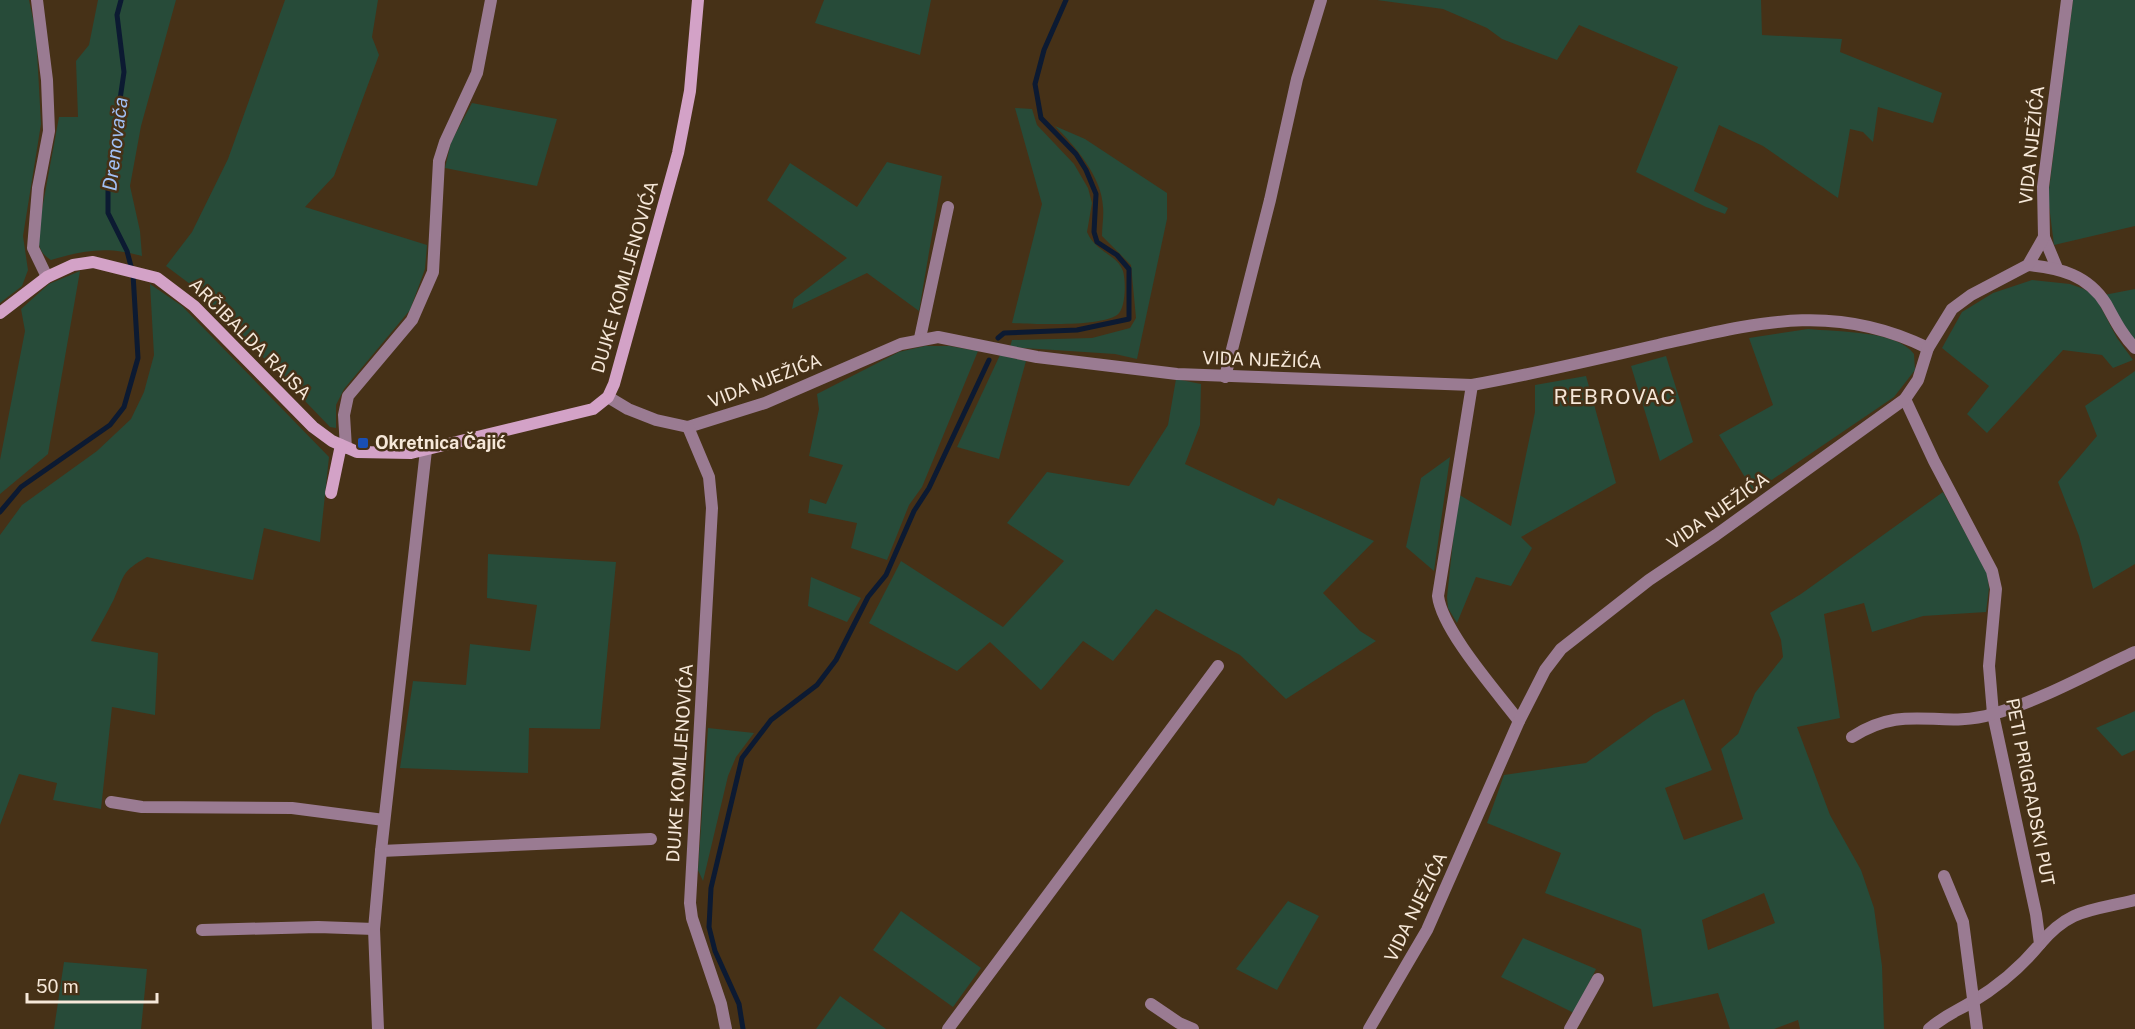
<svg xmlns="http://www.w3.org/2000/svg" width="2135" height="1029" viewBox="0 0 2135 1029" font-family="'Public Sans',sans-serif">
<style>
.green{fill:#274b39;fill-rule:evenodd}
.lines{fill:none;stroke-linecap:round;stroke-linejoin:round}
.stream{stroke:#0c1a32;stroke-width:5}
.street{stroke:#9a7b92;stroke-width:12}
.secondary{stroke:#d3a2c7;stroke-width:12}
.transit-dot{fill:#1a4fb4;stroke:#463117;stroke-width:2}
.labels{text-anchor:middle;stroke-width:5;stroke-linejoin:round;paint-order:stroke}
.street-label{font-size:18px;fill:#f6e8d9;stroke:#463117}
.poi-label{font-size:18px;font-weight:bold;fill:#f6e8d9;stroke:#463117;text-anchor:start}
.water-label{font-size:20px;font-style:italic;fill:#a2c1f6;stroke:#463117}
.quarter-label{font-size:21px;letter-spacing:1.5px;fill:#f6e8d9;stroke:#463117}
</style>
<rect width="100%" height="100%" fill="#463117"/>
<!-- green -->
<g class="green">
<path d="M 0,0 L 29,0 L 36,33 L 41,124 L 23,236 L 28,270 L 22,286 L 0,303 Z"/>
<path d="M 98,0 L 176,0 L 141,126 L 130,186 L 140,231 L 142,256 C 107,246 85,250 51,260 C 39,253 38,244 38,231 L 59,117 L 78,117 L 76,61 L 89,45 Z"/>
<path d="M 285,0 L 378,0 L 372,37 L 379,55 L 334,176 L 305,207 L 427,245 L 425,269 L 410,310 L 344,389 L 336,405 L 336,428 L 330,427 L 198,290 L 166,266 L 192,232 L 228,159 Z"/>
<path d="M 824,0 L 931,0 L 920,55 L 815,23 Z"/>
<path d="M 1377,0 L 1761,0 L 1762,35 L 1842,39 L 1840,52 L 1942,93 L 1933,123 L 1878,107 L 1873,142 L 1863,132 L 1850,129 L 1838,198 L 1763,146 L 1719,125 L 1694,191 L 1728,208 L 1725,214 L 1706,207 L 1636,172 L 1678,67 L 1579,25 L 1557,60 L 1502,39 L 1487,28 L 1443,9 Z"/>
<path d="M 2073,0 L 2135,0 L 2135,226 L 2054,245 L 2048,197 Z"/>
<path d="M 472,103 L 557,119 L 537,186 L 445,168 L 451,142 Z"/>
<path d="M 1015,108 L 1032,109 L 1037,125 L 1074,164 L 1088,188 L 1092,203 L 1087,232 C 1096,253 1117,254 1123,271 C 1126,281 1126,309 1117,315 C 1100,327 1034,324 1012,323 L 1042,204 Z"/>
<path d="M 1055,126 L 1085,139 L 1167,193 L 1167,219 L 1137,359 L 1115,354 L 1010,347 L 1012,340 L 1092,338 L 1130,328 L 1136,318 L 1131,265 L 1102,236 C 1102,226 1104,216 1103,207 C 1102,177 1075,146 1055,126 Z"/>
<path d="M 887,162 L 942,176 L 919,311 L 867,273 L 792,309 L 794,299 L 847,258 L 767,200 L 790,163 L 857,207 Z"/>
<path d="M 80,271 L 48,454 L 0,494 L 0,460 L 25,331 L 21,309 L 49,284 Z"/>
<path d="M 2032,280 L 2070,284 L 2084,289 L 2095,296 L 2117,338 L 2133,360 L 2113,368 L 2102,355 L 2063,350 L 1987,433 L 1967,414 L 1989,386 L 1942,348 L 1962,312 L 1993,293 Z"/>
<path d="M 150,284 L 182,306 L 329,457 L 320,542 L 264,528 L 253,580 L 147,557 C 121,572 125,574 114,599 C 107,613 99,627 91,641 L 158,653 L 155,715 L 112,707 L 101,809 L 53,800 L 57,783 L 19,774 L 0,825 L 0,535 L 22,505 L 97,451 L 131,419 L 144,392 L 154,355 Z"/>
<path d="M 2135,289 L 2135,343 L 2104,295 Z"/>
<path d="M 1808,329 C 1836,332 1897,330 1914,354 L 1915,370 L 1894,397 L 1754,492 L 1719,435 L 1773,405 L 1749,338 Z"/>
<path d="M 925,346 L 949,346 L 978,351 L 922,487 L 909,505 L 887,560 L 851,548 L 857,523 L 808,513 L 810,499 L 826,504 L 843,465 L 809,456 L 819,409 L 817,394 L 899,352 Z"/>
<path d="M 1000,355 L 1026,361 L 999,459 L 957,447 Z"/>
<path d="M 1666,356 L 1693,442 L 1660,461 L 1631,366 Z"/>
<path d="M 2135,371 L 2135,564 L 2093,589 L 2079,536 L 2058,482 L 2097,436 L 2085,406 Z"/>
<path d="M 1586,376 L 1616,483 L 1521,537 L 1532,548 L 1511,586 L 1476,577 L 1457,623 L 1448,608 L 1447,597 L 1458,494 L 1511,526 L 1535,412 L 1535,385 Z"/>
<path d="M 1176,379 L 1201,384 L 1200,425 L 1185,464 L 1274,506 L 1278,498 L 1374,541 L 1323,593 L 1360,631 L 1376,641 L 1286,699 L 1240,655 L 1156,609 L 1113,661 L 1083,641 L 1041,690 L 990,642 L 957,671 L 869,623 L 901,561 L 1003,627 L 1064,561 L 1007,523 L 1047,472 L 1129,486 L 1168,425 Z"/>
<path d="M 1450,457 L 1434,571 L 1406,547 L 1421,478 Z"/>
<path d="M 1943,492 L 1987,573 L 1989,588 L 1986,612 L 1923,616 L 1872,632 L 1864,603 L 1824,614 L 1840,718 L 1797,727 L 1830,815 L 1861,870 L 1874,908 L 1882,966 L 1884,1029 L 1800,1029 L 1798,1020 L 1774,1029 L 1730,1029 L 1718,993 L 1653,1007 L 1641,929 L 1545,893 L 1561,853 L 1487,823 L 1504,775 L 1586,763 L 1654,714 L 1684,699 L 1712,770 L 1665,788 L 1684,840 L 1743,819 L 1721,749 L 1738,734 L 1755,693 L 1783,657 L 1781,640 L 1770,613 L 1801,594 ZM 1764,893 L 1775,923 L 1708,950 L 1702,920 Z"/>
<path d="M 488,554 L 616,562 L 600,729 L 529,728 L 528,773 L 400,768 L 413,681 L 466,685 L 470,644 L 530,651 L 537,605 L 487,598 Z"/>
<path d="M 811,577 L 861,598 L 847,622 L 808,606 Z"/>
<path d="M 2135,711 L 2135,750 L 2122,756 L 2096,728 Z"/>
<path d="M 708,728 L 754,733 L 736,757 L 728,776 L 703,881 L 698,870 Z"/>
<path d="M 1288,901 L 1319,916 L 1277,990 L 1236,969 Z"/>
<path d="M 901,911 L 981,968 L 953,1007 L 873,950 Z"/>
<path d="M 1523,938 L 1596,969 L 1574,1013 L 1501,977 Z"/>
<path d="M 64,962 L 147,969 L 141,1029 L 54,1029 Z"/>
<path d="M 840,996 L 886,1029 L 816,1029 Z"/>
</g>
<g class="lines">
<!-- stream -->
<g class="stream">
<path d="M 998,338 L 1004,333 L 1077,330 L 1129,319 L 1129,269 L 1117,255 L 1097,242 L 1094,232 L 1096,194 L 1086,170 L 1076,154 L 1041,118 L 1035,84 L 1044,50 L 1066,0"/>
<path d="M 0,512 L 21,487 L 110,425 L 124,407 L 138,358 L 133,274 L 127,251 L 108,213 L 108,182 L 124,72 L 117,15 L 121,0"/>
<path d="M 743,1029 L 739,1004 L 715,951 L 709,927 L 711,888 L 742,758 L 771,720 L 817,685 L 836,660 L 868,597 L 886,575 L 914,511 L 929,488 L 989,360"/>
</g>
<!-- street -->
<g class="street">
<path d="M 37,0 L 47,80 L 49,131 L 38,188 L 33,248 L 47,277"/>
<path d="M 2044,237 L 2057,268"/>
<path d="M 2028,265 C 2060,268 2088,275 2106,304 C 2115,320 2122,335 2135,348"/>
<path d="M 920,338 L 948,207"/>
<path d="M 1225,377 L 1270,200 L 1297,79 L 1321,0"/>
<path d="M 1472,385 L 1438,596 C 1442,630 1497,692 1519,721"/>
<path d="M 608,397 L 628,409 L 656,420 L 688,427 L 765,403 L 901,344 L 938,337 L 1037,357 L 1177,374 L 1472,385 C 1534,374 1596,359 1658,345 C 1756,323 1833,301 1928,348"/>
<path d="M 1905,399 L 1934,461 L 1992,571 L 1996,589 L 1989,666 L 1993,714 L 2036,914 L 2040,944 C 2021,967 1997,987 1972,1002 C 1955,1012 1945,1015 1929,1029"/>
<path d="M 688,427 L 709,477 L 712,508 L 690,903 L 692,918 L 721,1004 L 726,1029"/>
<path d="M 346,448 L 344,415 L 348,396 L 412,320 L 433,272 L 439,161 L 445,142 L 477,73 L 491,0"/>
<path d="M 1852,737 C 1906,702 1939,730 1993,714 C 2042,700 2089,673 2135,652"/>
<path d="M 111,802 L 142,807 L 292,808 L 384,820"/>
<path d="M 381,851 L 651,839"/>
<path d="M 1944,876 L 1963,922 L 1977,1029"/>
<path d="M 202,930 L 318,927 L 374,929"/>
<path d="M 2040,944 C 2070,908 2091,911 2135,900"/>
<path d="M 1151,1004 L 1179,1023 L 1193,1029"/>
<path d="M 378,1029 L 374,929 L 381,851 L 426,450"/>
<path d="M 948,1029 L 1218,666"/>
<path d="M 1369,1029 L 1427,930 L 1519,721 L 1545,670 L 1561,649 L 1649,580 L 1716,535 L 1905,399 L 1918,380 L 1928,348 L 1952,309 L 1971,295 L 2028,265 L 2044,237 L 2043,187 L 2067,0"/>
<path d="M 1570,1029 L 1598,979"/>
</g>
<!-- secondary -->
<g class="secondary">
<path d="M 0,313 L 47,277 L 73,265 L 93,262 L 157,278 L 194,306 L 313,427 L 332,441 L 357,452 L 411,453 L 593,409 L 608,397 L 614,384 L 678,153 L 690,91 L 698,0"/>
<path d="M 331,493 L 341,445"/>
</g>
</g>
<!-- markers -->
<rect class="transit-dot" x="357" y="437" width="12" height="12" rx="3"/>
<g class="labels">
<!-- street labels -->
<g class="street-label">
<text transform="translate(2032 145) rotate(-84)" y="6">VIDA NJEŽIĆA</text>
<text transform="translate(625 277) rotate(-74)" y="6">DUJKE KOMLJENOVIĆA</text>
<text transform="translate(250 339) rotate(45)" y="6">ARČIBALDA RAJSA</text>
<text transform="translate(1262 360) rotate(2)" y="6">VIDA NJEŽIĆA</text>
<text transform="translate(765 381) rotate(-21)" y="6">VIDA NJEŽIĆA</text>
<text transform="translate(1718 511) rotate(-35)" y="6">VIDA NJEŽIĆA</text>
<text transform="translate(680 763) rotate(-86)" y="6">DUJKE KOMLJENOVIĆA</text>
<text transform="translate(2030 792) rotate(79)" y="6">PETI PRIGRADSKI PUT</text>
<text transform="translate(1416 907) rotate(-64)" y="6">VIDA NJEŽIĆA</text>
</g>
<!-- poi labels -->
<g class="poi-label">
<text x="375" y="449">Okretnica Čajić</text>
</g>
<!-- water labels -->
<g class="water-label">
<text transform="translate(115 144) rotate(-83)" y="7">Drenovača</text>
</g>
<!-- quarter labels -->
<g class="quarter-label">
<text x="1615" y="404">REBROVAC</text>
</g>
</g>
<!-- scale -->
<path d="M27 993v9h130v-9" fill="none" stroke="#f6e8d9" stroke-width="3"/>
<text x="36" y="993" font-size="18" fill="#f6e8d9" stroke="#463117" stroke-width="4.5" paint-order="stroke">50 m</text>
</svg>
